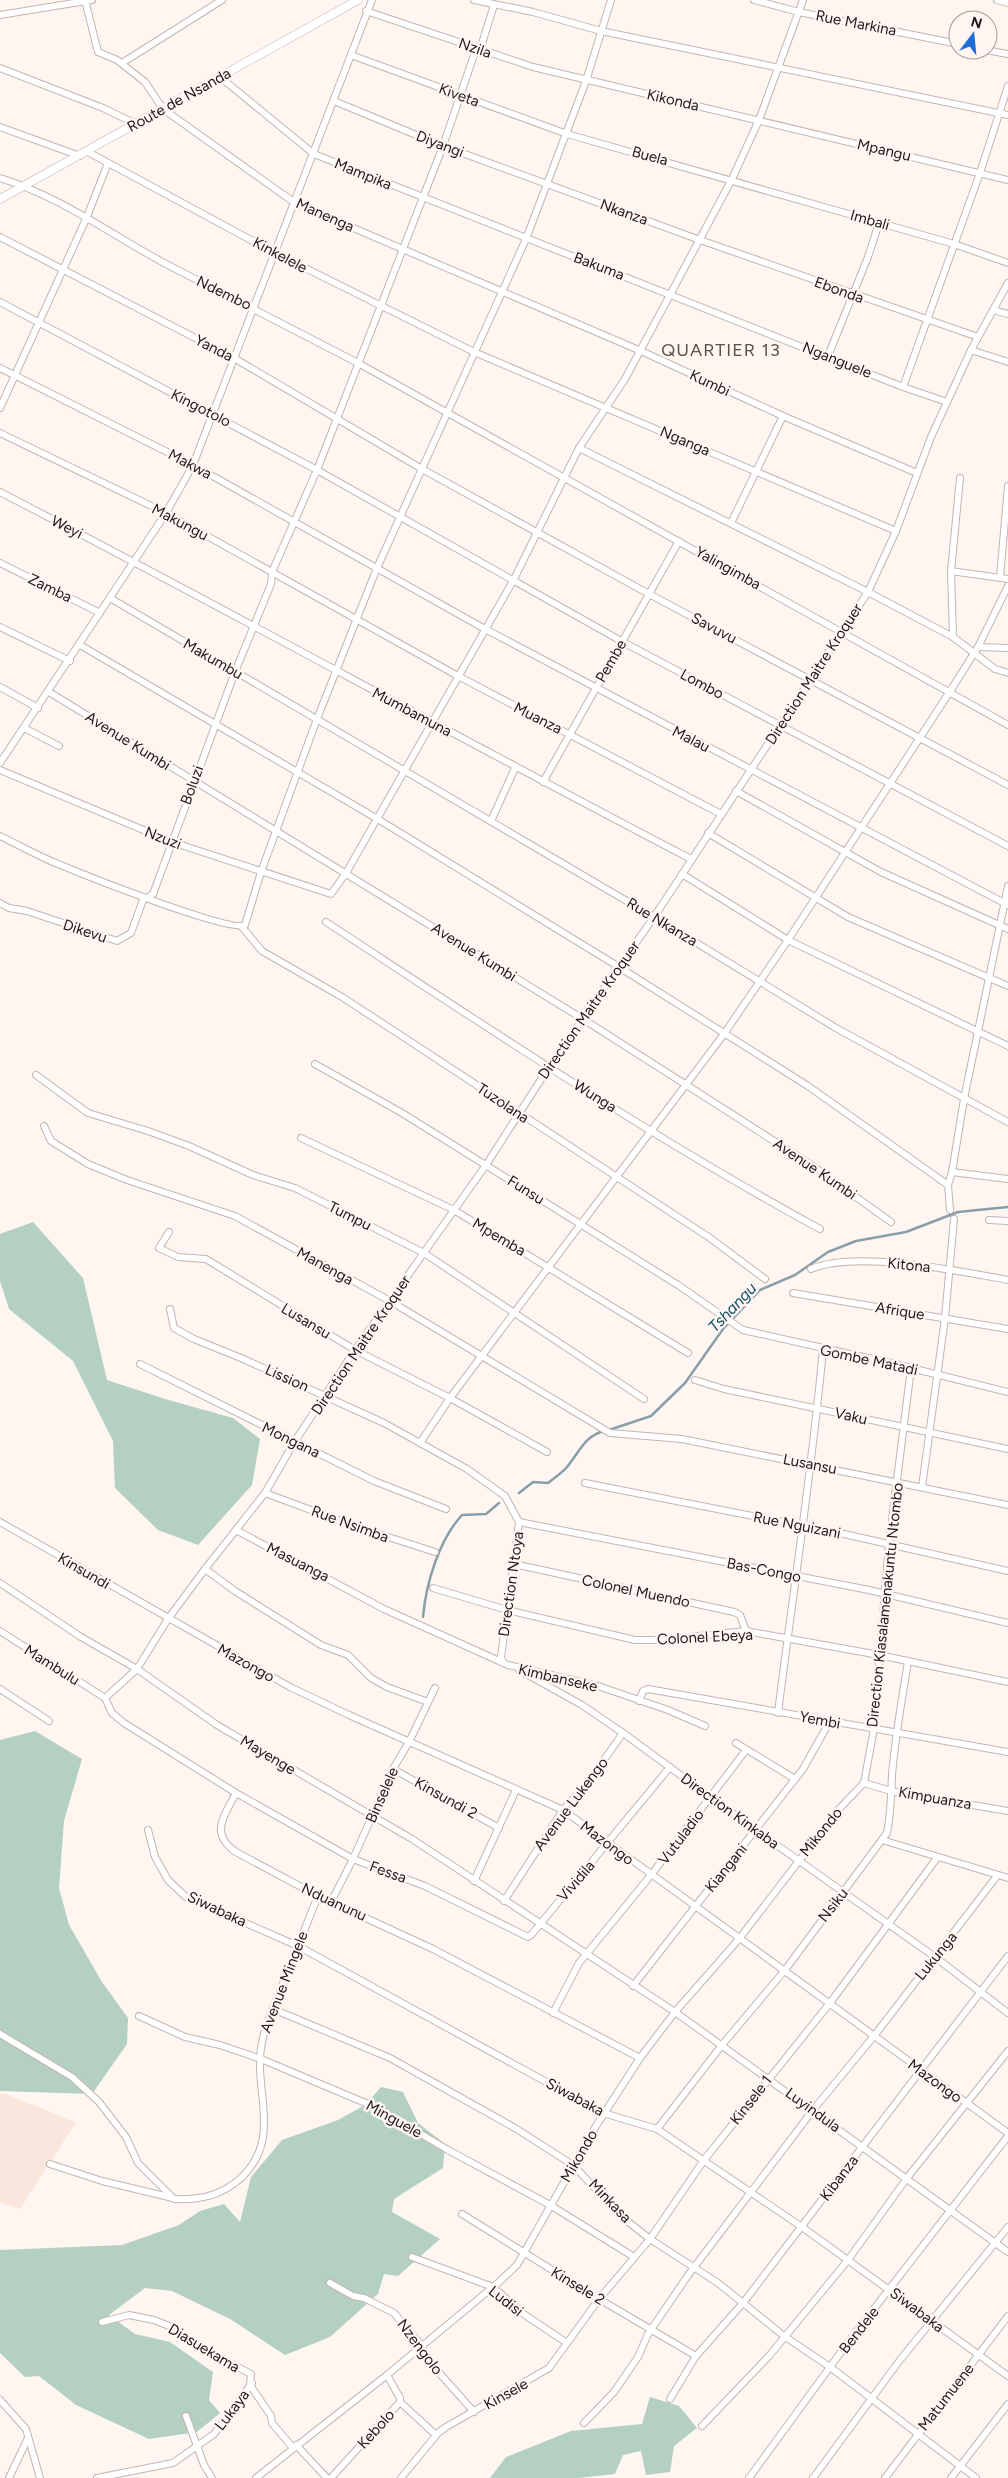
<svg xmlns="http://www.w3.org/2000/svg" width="1008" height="2478" viewBox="0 0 1008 2478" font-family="Figtree,sans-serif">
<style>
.built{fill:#fae6dd}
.green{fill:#b3d0c1}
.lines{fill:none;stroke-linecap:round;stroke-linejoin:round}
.stream{stroke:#889faa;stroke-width:2.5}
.minor-casing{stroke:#c1b6b0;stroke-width:8}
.tertiary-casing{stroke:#c1b6b0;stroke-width:9}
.minor{stroke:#fff;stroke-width:6}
.tertiary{stroke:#fff;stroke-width:8}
.labels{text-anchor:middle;stroke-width:5;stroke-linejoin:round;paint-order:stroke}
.street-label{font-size:15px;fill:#1d1917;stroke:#fff5f1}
.water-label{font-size:16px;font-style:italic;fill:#0e4f67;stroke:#fff5f1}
.quarter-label{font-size:18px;letter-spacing:1px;fill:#5a514c;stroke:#fff5f1}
</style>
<rect width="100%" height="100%" fill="#fff5f1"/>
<!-- built -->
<path class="built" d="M 0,2094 L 6,2094 L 76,2122 L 20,2209 L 0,2202 Z"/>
<!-- green -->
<g class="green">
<path d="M 33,1222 L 83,1278 L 107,1380 L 165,1399 L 233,1418 L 260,1439 L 252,1485 L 198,1545 L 158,1530 L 115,1488 L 113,1441 L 73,1361 L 9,1309 L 0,1281 L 0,1234 Z"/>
<path d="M 35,1731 L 82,1759 L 64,1821 L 59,1888 L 69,1925 L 102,1982 L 128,2018 L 127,2044 L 92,2094 L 0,2091 L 0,1740 Z"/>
<path d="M 381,2087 L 403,2092 L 418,2123 L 445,2144 L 443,2168 L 394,2199 L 392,2212 L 440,2239 L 398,2276 L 384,2274 L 378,2294 L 330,2337 L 285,2355 L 230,2319 L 172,2291 L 145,2288 L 109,2315 L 135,2334 L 170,2342 L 213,2372 L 209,2400 L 220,2413 L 197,2432 L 149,2439 L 76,2405 L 39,2376 L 25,2377 L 0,2353 L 0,2250 L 122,2245 L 179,2225 L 200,2211 L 224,2204 L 240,2222 L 251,2177 L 282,2140 L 338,2120 L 365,2105 Z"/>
<path d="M 650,2397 L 679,2406 L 697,2428 L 674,2446 L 670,2472 L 646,2475 L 641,2451 L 623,2455 L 615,2474 L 578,2478 L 490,2478 L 506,2457 L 571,2431 L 642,2424 Z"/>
</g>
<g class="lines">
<!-- stream -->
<g class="stream">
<path d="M 609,1430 L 651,1416 L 685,1383 L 723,1329 L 760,1290 L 795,1275 L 828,1252 L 856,1241 L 906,1232 L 958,1212 L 1008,1207"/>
<path d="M 519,1493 L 533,1482 L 548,1483 C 554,1478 562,1473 567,1467 C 579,1453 584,1436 604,1431"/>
<path d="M 423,1617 C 426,1583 439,1540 462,1515 L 486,1514 L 499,1503"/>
</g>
<!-- minor casing -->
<g class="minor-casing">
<g id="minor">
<path d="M 85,0 L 98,52 L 117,60 L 145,82 L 163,109 L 295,203 L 641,351 L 783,416 L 917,473"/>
<path d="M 474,0 L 533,12 L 601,31 L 1008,115"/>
<path d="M 754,0 L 799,12 L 958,44"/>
<path d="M 997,0 L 1008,3"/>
<path d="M 366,11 L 533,67 L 1008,180"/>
<path d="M 0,15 L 92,0"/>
<path d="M 986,50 L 1008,54"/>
<path d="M 351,55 L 567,134 L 954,244 L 1008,263"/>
<path d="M 122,63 L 222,0"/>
<path d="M 0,68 L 103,108 L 136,124"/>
<path d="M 220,77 L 314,154 L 903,387 L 947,402"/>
<path d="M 334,101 L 443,146 L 700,240 L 978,337"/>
<path d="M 0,127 L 80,156"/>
<path d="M 88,152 L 275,253 L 474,352 L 896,531"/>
<path d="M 0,178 C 60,196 113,236 168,265 C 231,298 295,330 358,363 L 1008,725"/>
<path d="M 0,237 L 234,358 L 422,469 L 649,594 L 1008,785"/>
<path d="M 0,302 L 317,470 L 623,642 L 1008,846"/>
<path d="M 993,310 L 1008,314"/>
<path d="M 971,350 L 1008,362"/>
<path d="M 828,356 L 868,257 L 879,223"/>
<path d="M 0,368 L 193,465 L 485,629 L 1008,905"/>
<path d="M 903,387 L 980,173 L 1008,86"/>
<path d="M 0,408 L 86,219 L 108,163"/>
<path d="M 0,433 L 166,513 L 458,676 L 721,814"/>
<path d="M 579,448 L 868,592 L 953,637 L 995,669 L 1008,673"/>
<path d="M 0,492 C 232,612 460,739 691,859"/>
<path d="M 731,523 L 783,416"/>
<path d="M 0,563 L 100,613"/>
<path d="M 951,571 L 1008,579"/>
<path d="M 1000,577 L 1008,486"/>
<path d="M 110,598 L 654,917 L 836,1028 L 1008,1122"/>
<path d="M 0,627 L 70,661"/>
<path d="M 953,637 L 951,571 L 960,478"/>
<path d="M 80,645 L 376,818 L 619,967 L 808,1086 L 948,1185"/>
<path d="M 978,647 L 1008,648"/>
<path d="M 0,687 L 38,708"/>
<path d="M 49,692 L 583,1019 L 810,1164 L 891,1222"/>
<path d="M 24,728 L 59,746"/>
<path d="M 0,763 L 166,513 L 193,465 L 372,0"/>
<path d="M 0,770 L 172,842 L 331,894 L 346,873 L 513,581 L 579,448 L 625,379 L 732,179 L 759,120 L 803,0"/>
<path d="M 543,782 L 679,541"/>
<path d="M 736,791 L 881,872 L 1008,929"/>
<path d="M 491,821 L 515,768"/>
<path d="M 708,833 L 848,917 L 1008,986"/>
<path d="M 0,836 C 19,845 38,856 58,864 C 82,874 230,933 245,925 L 261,872 L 317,719 L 377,568 L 526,239 L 586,81 L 611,0"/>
<path d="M 682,874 L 788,940 L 1008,1046"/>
<path d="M 0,903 L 9,908 L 27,911 L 117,941 L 131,933 L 143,900 L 153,894 L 235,672 L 271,584 L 272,572 L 317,470 L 443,146 L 475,52 L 480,50 L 494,5"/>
<path d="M 326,922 C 488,1028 649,1136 820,1229"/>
<path d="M 242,927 L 262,951 L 342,997 L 408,1040 L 710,1238 L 765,1279"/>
<path d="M 315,1064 L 402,1113 L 678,1285 L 743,1330 L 895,1364 L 1008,1392"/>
<path d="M 36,1075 L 88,1113 L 148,1131 L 189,1146 L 253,1175 L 295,1188 L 424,1253 L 644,1399"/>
<path d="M 44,1126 L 51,1141 L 88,1164 L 127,1180 L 235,1216 L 390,1301 L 610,1433 L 682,1439 L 1008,1505"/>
<path d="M 301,1138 L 454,1210 L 688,1353"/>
<path d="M 952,1172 L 1008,1179"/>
<path d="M 950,1210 L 948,1185 L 952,1172 L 964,1099 L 1008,886"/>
<path d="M 989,1220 L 1008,1221"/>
<path d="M 169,1232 L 159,1248 L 178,1257 L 206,1259 L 355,1350 L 450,1398 L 547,1452"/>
<path d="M 811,1269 C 856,1250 959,1271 1008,1280"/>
<path d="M 793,1293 L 1008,1329"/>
<path d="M 170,1309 L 174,1328 L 194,1339 L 241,1358 L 384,1423 L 467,1469 L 505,1496 L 519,1522 L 501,1657 L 503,1662"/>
<path d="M 140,1364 L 374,1481 L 446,1509"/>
<path d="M 695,1380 L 724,1389 L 1008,1449"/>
<path d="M 420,1443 L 450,1398 L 724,1034 L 788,940 L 949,693 L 978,647 L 1008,586"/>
<path d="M 585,1483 L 844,1534 L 1008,1571"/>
<path d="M 922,1487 L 945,1318 L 954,1219"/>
<path d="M 265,1493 L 354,1526 L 435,1552"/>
<path d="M 0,1522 L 290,1687 L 349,1715 L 563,1810 L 1008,2133"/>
<path d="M 519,1522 L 869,1590 L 1008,1623"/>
<path d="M 236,1530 L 384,1609 L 508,1665 L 598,1686 L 668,1710 L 705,1726"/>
<path d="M 514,1564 L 734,1612 L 740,1615 L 746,1631"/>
<path d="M 205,1569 L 235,1591 L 321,1645 L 348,1655 L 371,1678 L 387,1687 L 428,1702"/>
<path d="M 0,1583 L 81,1637 L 137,1669 L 217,1725 L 412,1839 L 675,2012 L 1008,2252"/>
<path d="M 433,1588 L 507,1610 L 635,1640 L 662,1640 L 746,1631 L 879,1655 L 1008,1682"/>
<path d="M 0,1631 L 105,1698"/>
<path d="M 519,1670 L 582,1705 L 623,1733 L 757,1831 L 935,1957 L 1008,2013"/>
<path d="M 0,1689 L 49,1721"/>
<path d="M 105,1698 L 137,1669 L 168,1619 L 205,1569 L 265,1493 L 295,1441 L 355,1350 L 486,1165 L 549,1067 L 654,917 L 868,592 L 896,531 L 931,437 L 971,350 L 1008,283"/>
<path d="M 105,1698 L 112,1713 L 124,1723 L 236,1793 L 353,1859 L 425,1886 L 528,1937 L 531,1935 L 670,1767"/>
<path d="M 639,1701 L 643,1691 L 648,1689 L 1008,1752"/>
<path d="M 778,1713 C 793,1592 812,1471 823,1349"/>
<path d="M 736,1743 L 795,1779"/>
<path d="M 393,1769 L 499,1828"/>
<path d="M 864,1783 L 873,1734 L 889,1544 L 911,1368"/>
<path d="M 864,1783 L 891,1791 L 1008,1811"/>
<path d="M 236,1793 C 224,1817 209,1833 236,1852 L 318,1896 L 433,1949 L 640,2058"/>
<path d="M 148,1830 L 155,1857 L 168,1880 L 186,1897 L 298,1946 L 603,2113 L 657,2129 L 802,2227 L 1008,2376"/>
<path d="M 882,1840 L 1008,1878"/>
<path d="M 474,1881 L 516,1790"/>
<path d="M 504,1901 L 563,1810 L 586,1785 L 623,1733"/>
<path d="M 331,1902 L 353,1859 L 393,1769 L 409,1742 L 435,1688"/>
<path d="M 633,1986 L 803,1769 L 830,1721"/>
<path d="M 273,2009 L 390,2058 L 515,2128 L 573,2165 L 622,2217 L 650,2239 L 718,2283 L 784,2336 L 830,2367 L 976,2478"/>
<path d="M 553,2013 L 579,1963 L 651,1875 L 746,1750"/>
<path d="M 139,2016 L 185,2037 L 220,2045 L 261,2059 L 375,2107 L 448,2150 L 550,2205 L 634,2257"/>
<path d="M 0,2034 L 72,2077 L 99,2102 L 126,2137 L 138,2163 L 174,2199 C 200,2200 221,2196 241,2178 C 284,2137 252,2091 262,2042 C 266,2021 276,2001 284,1981 C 296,1953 306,1925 318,1896"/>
<path d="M 657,2129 L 722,2045 L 785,1970 L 887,1833 C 891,1813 891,1794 892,1775 C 895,1737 902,1699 908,1662"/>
<path d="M 50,2164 L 102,2181 L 173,2198"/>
<path d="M 462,2214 L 599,2299 L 696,2356"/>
<path d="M 412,2257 L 493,2287 L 525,2315 L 567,2343"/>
<path d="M 330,2283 L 353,2296 L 364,2298 L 394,2313 L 422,2346 L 426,2358 L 474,2412"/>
<path d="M 102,2322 L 129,2315 L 154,2320 L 174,2328 L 203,2349 L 251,2374 L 250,2385 L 271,2416 L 272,2423 L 293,2448"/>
<path d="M 670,2399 L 696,2356 L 743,2303 L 1008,1956"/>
<path d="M 0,2400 L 26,2429 L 40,2478"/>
<path d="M 400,2402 L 436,2435"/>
<path d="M 186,2416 L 204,2465 L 212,2478"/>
<path d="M 584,2423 L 614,2392 L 638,2357 L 648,2334 L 689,2274 L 813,2110 L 874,2036 L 997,1876"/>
<path d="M 702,2426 L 769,2356 L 848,2260 L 907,2178 L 1008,2051"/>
<path d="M 296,2445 L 327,2478"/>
<path d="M 9,2478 L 28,2438"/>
<path d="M 97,2478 L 173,2463 L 214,2434 L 252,2383"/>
<path d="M 256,2478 L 387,2375 L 499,2282 L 517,2265 L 596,2126 L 640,2058 L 675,2012 L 739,1939 L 838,1810 L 864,1783"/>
<path d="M 331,2478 L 400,2402 L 400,2398 L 387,2375"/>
<path d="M 401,2478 L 438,2433 L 446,2427 L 549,2368 L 599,2299 L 650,2239 L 704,2160 L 830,2003 L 937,1858"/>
<path d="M 749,2478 L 849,2341 L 1008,2136"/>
<path d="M 813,2478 L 900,2360 L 1008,2227"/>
<path d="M 885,2478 L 1008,2316"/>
<path d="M 951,2478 L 1008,2404"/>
</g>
</g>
<!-- tertiary casing -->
<g class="tertiary-casing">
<path id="tertiary" d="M 0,199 L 358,0"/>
</g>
<!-- minor -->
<use href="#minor" class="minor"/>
<!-- tertiary -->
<use href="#tertiary" class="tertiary"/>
</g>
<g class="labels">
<!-- street labels -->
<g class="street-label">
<text transform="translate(856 23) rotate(11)" y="5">Rue Markina</text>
<text transform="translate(475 48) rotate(19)" y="5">Nzila</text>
<text transform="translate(459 95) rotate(20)" y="5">Kiveta</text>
<text transform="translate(179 100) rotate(-29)" y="5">Route de Nsanda</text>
<text transform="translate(673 100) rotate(13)" y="5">Kikonda</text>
<text transform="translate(440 144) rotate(21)" y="5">Diyangi</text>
<text transform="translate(884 150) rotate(13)" y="5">Mpangu</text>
<text transform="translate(650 156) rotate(15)" y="5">Buela</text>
<text transform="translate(363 174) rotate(22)" y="5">Mampika</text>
<text transform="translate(624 212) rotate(20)" y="5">Nkanza</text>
<text transform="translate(325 215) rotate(24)" y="5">Manenga</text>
<text transform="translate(870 220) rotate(16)" y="5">Imbali</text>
<text transform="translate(280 255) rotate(28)" y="5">Kinkelele</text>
<text transform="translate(599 266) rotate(21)" y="5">Bakuma</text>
<text transform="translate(839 290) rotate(20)" y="5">Ebonda</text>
<text transform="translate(224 293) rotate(26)" y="5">Ndembo</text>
<text transform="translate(214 348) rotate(27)" y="5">Yanda</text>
<text transform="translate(837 360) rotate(22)" y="5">Nganguele</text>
<text transform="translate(710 383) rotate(25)" y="5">Kumbi</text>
<text transform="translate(201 408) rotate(27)" y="5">Kingotolo</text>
<text transform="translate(685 441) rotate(23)" y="5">Nganga</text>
<text transform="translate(190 464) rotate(28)" y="5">Makwa</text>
<text transform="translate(180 522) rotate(28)" y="5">Makungu</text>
<text transform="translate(67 527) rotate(27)" y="5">Weyi</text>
<text transform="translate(728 568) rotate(29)" y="5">Yalingimba</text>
<text transform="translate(50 588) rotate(26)" y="5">Zamba</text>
<text transform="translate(714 628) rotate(28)" y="5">Savuvu</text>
<text transform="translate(213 659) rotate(30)" y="5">Makumbu</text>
<text transform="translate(611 661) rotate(-60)" y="5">Pembe</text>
<text transform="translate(814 674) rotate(-57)" y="5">Direction Maitre Kroquer</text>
<text transform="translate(702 684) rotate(28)" y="5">Lombo</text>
<text transform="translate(412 712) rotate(28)" y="5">Mumbamuna</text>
<text transform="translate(538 718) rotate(27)" y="5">Muanza</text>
<text transform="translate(691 739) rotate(27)" y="5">Malau</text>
<text transform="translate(128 741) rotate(32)" y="5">Avenue Kumbi</text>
<text transform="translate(192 785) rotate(-70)" y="5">Boluzi</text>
<text transform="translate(163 838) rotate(21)" y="5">Nzuzi</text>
<text transform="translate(662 922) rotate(31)" y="5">Rue Nkanza</text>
<text transform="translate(85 931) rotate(18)" y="5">Dikevu</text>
<text transform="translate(474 952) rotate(32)" y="5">Avenue Kumbi</text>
<text transform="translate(589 1010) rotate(-55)" y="5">Direction Maitre Kroquer</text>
<text transform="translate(595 1096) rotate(32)" y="5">Wunga</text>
<text transform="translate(503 1103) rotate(34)" y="5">Tuzolana</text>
<text transform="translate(815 1169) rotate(34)" y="5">Avenue Kumbi</text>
<text transform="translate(526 1190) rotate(32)" y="5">Funsu</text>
<text transform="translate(350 1216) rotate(27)" y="5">Tumpu</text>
<text transform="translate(499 1237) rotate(31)" y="5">Mpemba</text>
<text transform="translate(909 1265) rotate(6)" y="5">Kitona</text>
<text transform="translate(325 1266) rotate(29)" y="5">Manenga</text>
<text transform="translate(900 1311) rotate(9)" y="5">Afrique</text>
<text transform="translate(306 1321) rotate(31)" y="5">Lusansu</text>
<text transform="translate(361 1345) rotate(-56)" y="5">Direction Maitre Kroquer</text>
<text transform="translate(869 1360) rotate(12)" y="5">Gombe Matadi</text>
<text transform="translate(287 1378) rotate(24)" y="5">Lission</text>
<text transform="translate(851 1416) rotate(13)" y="5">Vaku</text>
<text transform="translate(291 1440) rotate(26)" y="5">Mongana</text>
<text transform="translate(810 1464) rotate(11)" y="5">Lusansu</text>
<text transform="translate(350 1524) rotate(20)" y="5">Rue Nsimba</text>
<text transform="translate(797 1525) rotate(11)" y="5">Rue Nguizani</text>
<text transform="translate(298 1562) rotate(27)" y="5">Masuanga</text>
<text transform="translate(764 1570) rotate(11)" y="5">Bas-Congo</text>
<text transform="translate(84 1571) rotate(30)" y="5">Kinsundi</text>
<text transform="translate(511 1584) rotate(-82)" y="5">Direction Ntoya</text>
<text transform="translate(636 1591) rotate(12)" y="5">Colonel Muendo</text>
<text transform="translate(885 1605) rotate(-84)" y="5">Direction Kiasalamenakuntu Ntombo</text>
<text transform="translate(705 1637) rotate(-3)" y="5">Colonel Ebeya</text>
<text transform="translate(246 1663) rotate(29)" y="5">Mazongo</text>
<text transform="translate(52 1665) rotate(32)" y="5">Mambulu</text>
<text transform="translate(558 1678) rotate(13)" y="5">Kimbanseke</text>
<text transform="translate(820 1720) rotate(10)" y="5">Yembi</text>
<text transform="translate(268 1755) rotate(31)" y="5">Mayenge</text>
<text transform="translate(382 1795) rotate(-66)" y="5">Binselele</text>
<text transform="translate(446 1798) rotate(29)" y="5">Kinsundi 2</text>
<text transform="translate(935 1798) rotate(10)" y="5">Kimpuanza</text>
<text transform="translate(571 1804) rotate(-53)" y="5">Avenue Lukengo</text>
<text transform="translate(730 1811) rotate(36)" y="5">Direction Kinkaba</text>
<text transform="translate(821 1832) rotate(-51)" y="5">Mikondo</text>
<text transform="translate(681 1837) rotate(-53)" y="5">Vutuladio</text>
<text transform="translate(607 1843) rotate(37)" y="5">Mazongo</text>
<text transform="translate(726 1868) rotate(-51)" y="5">Kiangani</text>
<text transform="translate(388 1872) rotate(20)" y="5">Fessa</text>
<text transform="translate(576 1881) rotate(-49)" y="5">Vividila</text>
<text transform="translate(334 1902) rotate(25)" y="5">Nduanunu</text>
<text transform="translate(833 1905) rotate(-52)" y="5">Nsiku</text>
<text transform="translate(217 1909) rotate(25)" y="5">Siwabaka</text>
<text transform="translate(936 1956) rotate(-51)" y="5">Lukunga</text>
<text transform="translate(284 1982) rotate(-69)" y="5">Avenue Mingele</text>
<text transform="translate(935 2081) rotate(36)" y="5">Mazongo</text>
<text transform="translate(575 2097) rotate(28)" y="5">Siwabaka</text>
<text transform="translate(751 2100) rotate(-52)" y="5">Kinsele 1</text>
<text transform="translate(813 2110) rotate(36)" y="5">Luyindula</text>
<text transform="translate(394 2119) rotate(29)" y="5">Minguele</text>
<text transform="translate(579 2156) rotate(-60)" y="5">Mikondo</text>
<text transform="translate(839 2178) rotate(-53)" y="5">Kibanza</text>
<text transform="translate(610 2201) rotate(46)" y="5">Minkasa</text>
<text transform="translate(578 2286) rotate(31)" y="5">Kinsele 2</text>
<text transform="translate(506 2301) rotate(38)" y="5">Ludisi</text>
<text transform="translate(917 2310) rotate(37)" y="5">Siwabaka</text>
<text transform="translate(859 2330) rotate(-52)" y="5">Bendele</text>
<text transform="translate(420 2347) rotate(53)" y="5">Nzengolo</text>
<text transform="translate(204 2348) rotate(31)" y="5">Diasuekama</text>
<text transform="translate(506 2394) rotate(-29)" y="5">Kinsele</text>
<text transform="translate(946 2397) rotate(-52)" y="5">Matumuene</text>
<text transform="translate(232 2410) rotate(-53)" y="5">Lukaya</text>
<text transform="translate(376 2429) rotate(-48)" y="5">Kebolo</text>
</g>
<!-- water labels -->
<g class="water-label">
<text transform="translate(732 1307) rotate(-46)" y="6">Tshangu</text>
</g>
<!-- quarter labels -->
<g class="quarter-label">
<text x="721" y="356">QUARTIER 13</text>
</g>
</g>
<!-- north arrow -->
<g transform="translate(973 35) rotate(16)"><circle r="24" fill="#fff5f1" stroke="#a59d9a"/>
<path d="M0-4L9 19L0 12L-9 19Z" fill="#1e6cd7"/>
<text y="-8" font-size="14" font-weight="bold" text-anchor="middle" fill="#1d1917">N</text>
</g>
</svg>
